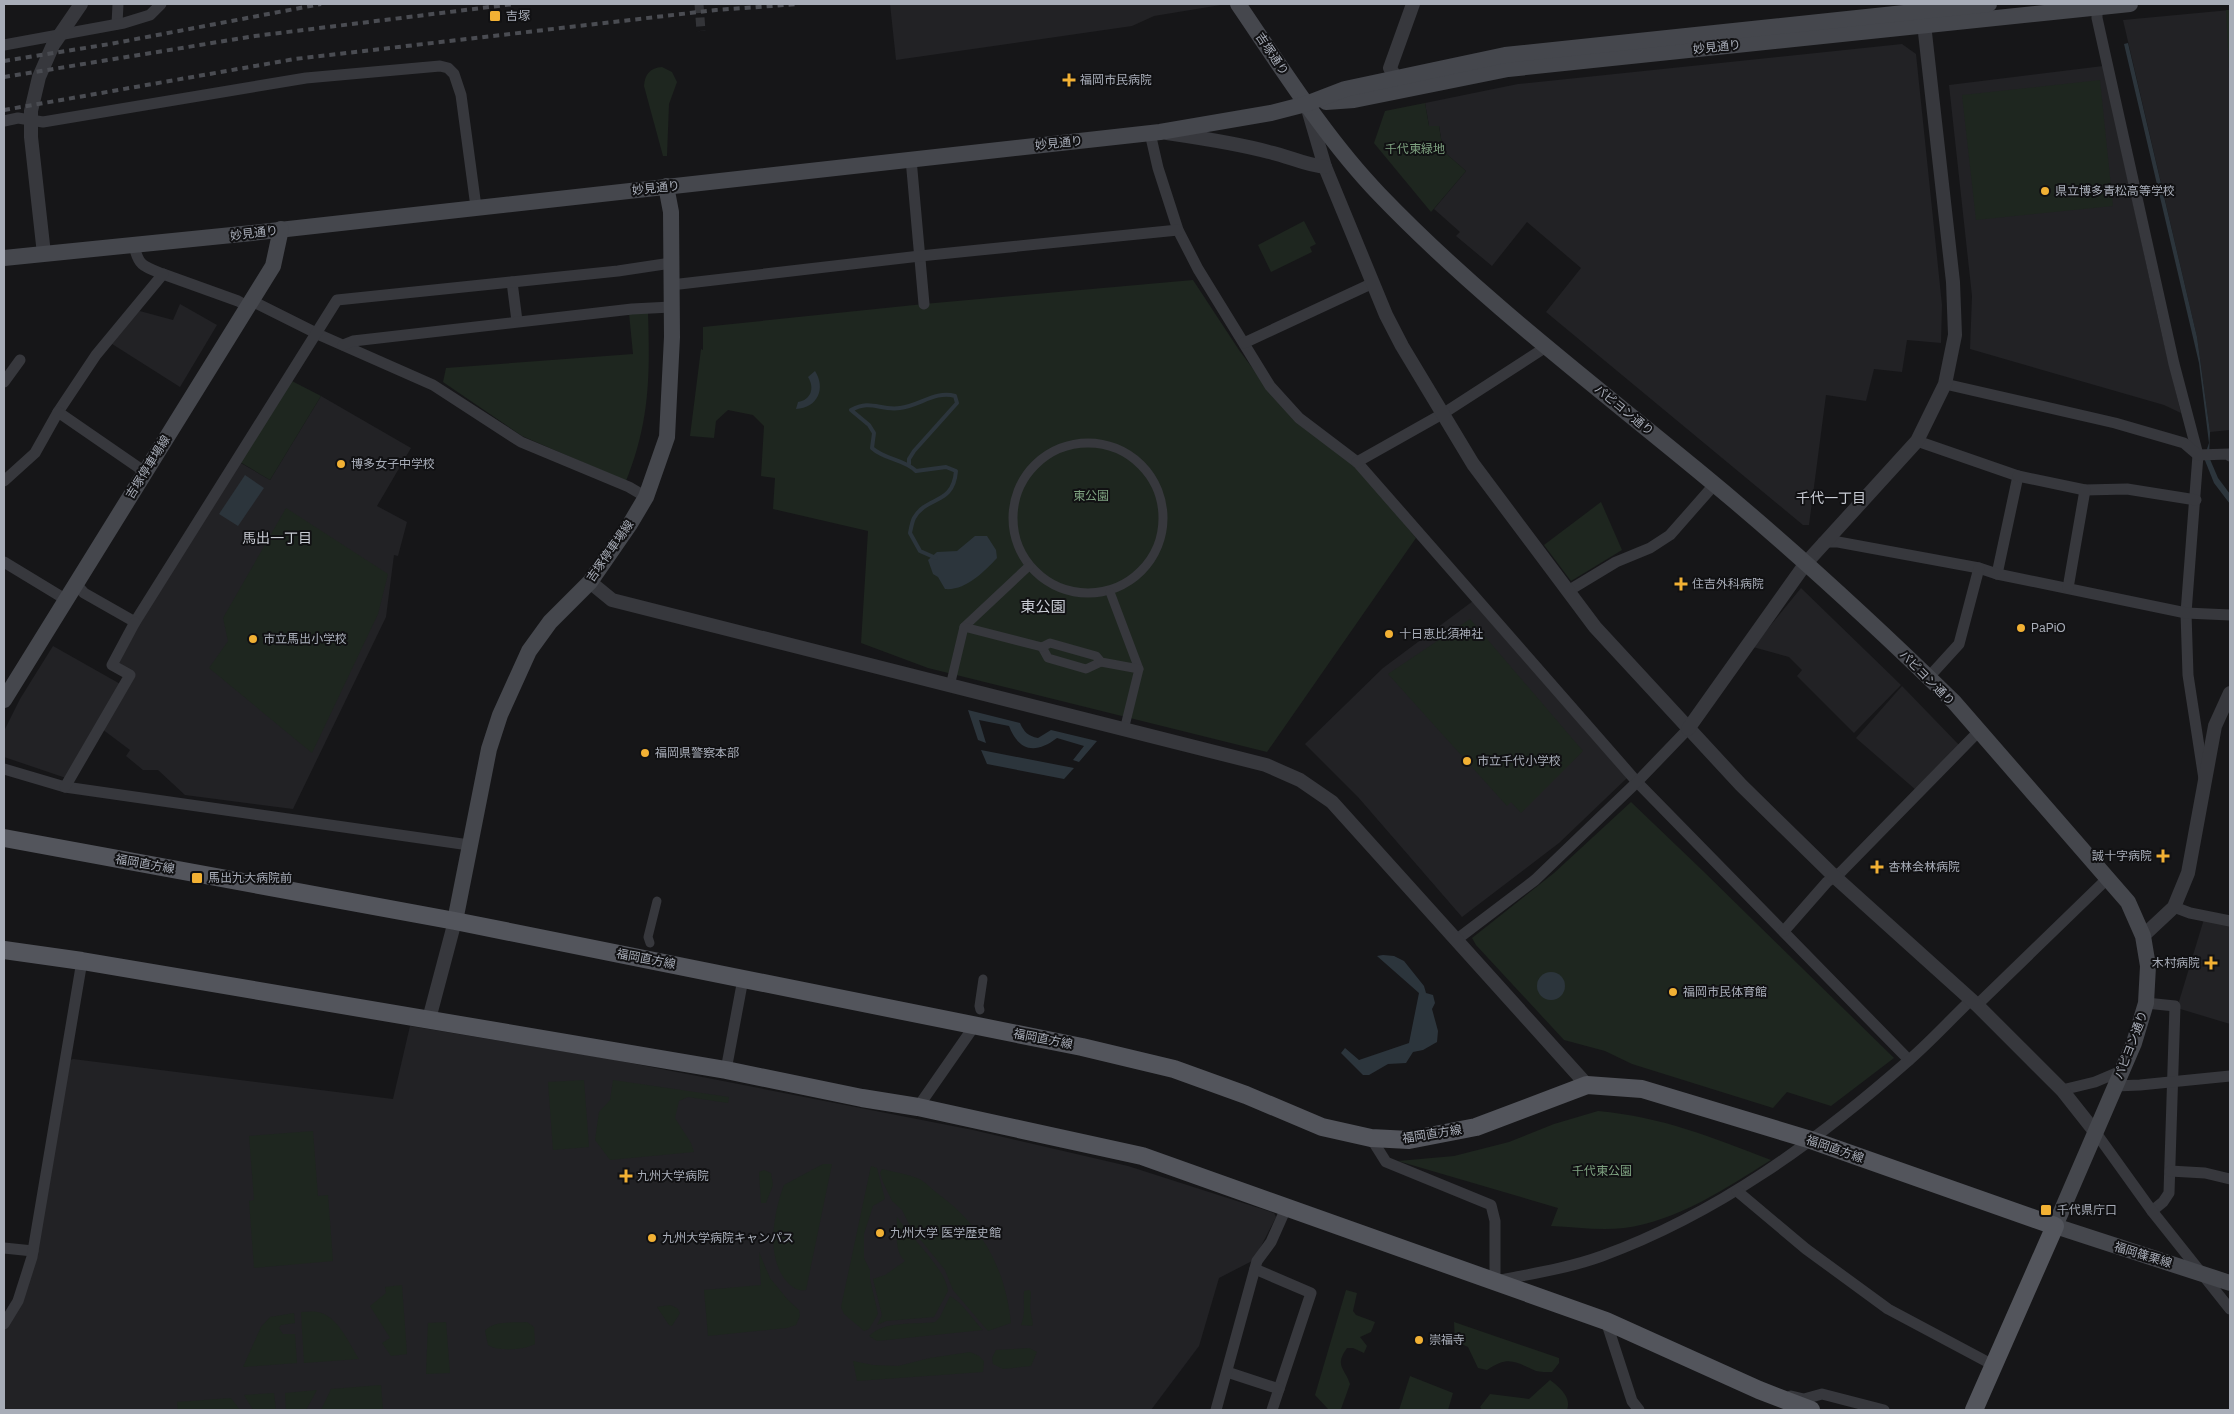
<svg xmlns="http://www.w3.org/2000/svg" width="2234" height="1414" viewBox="0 0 2234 1414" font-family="Arial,'Noto Sans JP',sans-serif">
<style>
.built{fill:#222225}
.green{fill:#1e261f}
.water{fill:#2c353c}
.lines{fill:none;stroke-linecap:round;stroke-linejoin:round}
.stream{stroke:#2c353c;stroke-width:4}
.pedestrian-tunnel{stroke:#333438;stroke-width:9;stroke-dasharray:9 4.5;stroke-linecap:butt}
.pedestrian{stroke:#37383d;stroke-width:9}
.minor{stroke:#37383d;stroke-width:11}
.tertiary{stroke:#37383d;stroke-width:14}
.secondary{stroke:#45474d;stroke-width:16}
.primary{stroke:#53555c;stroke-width:18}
.rail{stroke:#4a4c52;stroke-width:4;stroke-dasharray:6 5;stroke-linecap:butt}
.poi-dot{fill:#f2b134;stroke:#111113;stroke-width:2}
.labels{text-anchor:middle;stroke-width:4;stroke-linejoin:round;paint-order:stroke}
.poi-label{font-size:12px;fill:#a8adb8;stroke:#111113;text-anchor:start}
.street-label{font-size:12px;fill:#a8adb8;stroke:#111113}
.park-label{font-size:12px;fill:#7fa381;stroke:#111113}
.neighbourhood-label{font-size:14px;fill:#c9ccd4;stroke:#111113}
.quarter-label{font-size:15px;fill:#c9ccd4;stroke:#111113}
</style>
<rect width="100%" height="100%" fill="#161618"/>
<!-- built -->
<g class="built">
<path d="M 890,4 L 1227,4 L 1154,16 L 1132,26 L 896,60 Z"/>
<path d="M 2230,10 L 2230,430 L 2210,432 L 2197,337 L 2123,20 Z"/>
<path d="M 1902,44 L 1916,54 L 1942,305 L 1941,343 L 1907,340 L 1902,372 L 1874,369 L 1866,401 L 1826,395 L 1809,525 L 1803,525 L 1546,312 L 1581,268 L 1527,222 L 1492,266 L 1456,236 L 1460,232 L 1434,209 L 1466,171 L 1443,151 L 1439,126 L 1429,126 L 1425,103 L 1518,84 Z"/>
<path d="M 2103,66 L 2161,331 L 2181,413 L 2164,405 L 1970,349 L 1972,296 L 1949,85 Z"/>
<path d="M 180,304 L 217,325 L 180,387 L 109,342 L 136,310 L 173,320 Z"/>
<path d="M 321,396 L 411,448 L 377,506 L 407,522 L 398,556 L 394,555 L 386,617 L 293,809 L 185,795 L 158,770 L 143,770 L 126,756 L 130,750 L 102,729 L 133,674 L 117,661 L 239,462 L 270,480 Z"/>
<path d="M 1801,588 L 1901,685 L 1854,733 L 1797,676 L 1802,670 L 1789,657 L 1753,647 Z"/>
<path d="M 1473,601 L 1627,778 L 1559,843 L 1462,917 L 1358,797 L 1305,744 L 1383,668 Z"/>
<path d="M 53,646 L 122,685 L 66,778 L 4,757 L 4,731 L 20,699 Z"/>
<path d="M 1902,686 L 1960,746 L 1916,790 L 1856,738 Z"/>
<path d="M 2204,919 L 2230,924 L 2230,1024 L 2177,1008 Z"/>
<path d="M 410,1026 L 610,1059 L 973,1130 L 1128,1166 L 1274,1213 L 1276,1217 L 1254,1260 L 1219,1278 L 1199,1346 L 1151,1410 L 4,1410 L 4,1328 L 28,1286 L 68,1061 L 73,1059 L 393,1099 Z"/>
</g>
<!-- green -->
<g class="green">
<path d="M 2226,10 L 2230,10 L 2230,87 Z"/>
<path d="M 662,67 L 672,72 L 677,82 L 669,104 L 667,156 L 663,156 L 644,86 C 645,74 650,68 662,67 Z"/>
<path d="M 2100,80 L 2113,206 L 1976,220 L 1962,95 Z"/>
<path d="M 1425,103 L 1429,126 L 1439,126 L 1443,151 L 1466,171 L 1431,212 L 1374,143 L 1385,111 Z"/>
<path d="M 1304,221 L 1316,244 L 1310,247 L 1312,252 L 1271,272 L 1258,245 Z"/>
<path d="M 1193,280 L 1239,350 L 1268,389 L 1363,474 L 1416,538 L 1267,752 L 928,668 L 861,643 L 868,531 L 773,509 L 775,478 L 761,476 L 764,426 L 753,415 L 728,410 L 716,421 L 714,438 L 690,436 L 701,349 L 703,350 L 703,327 L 924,304 Z"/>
<path d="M 648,312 C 650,375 650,421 626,481 L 522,436 L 443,382 L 446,368 L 633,354 L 629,313 Z"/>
<path d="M 290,380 L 321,396 L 270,480 L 240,462 Z"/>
<path d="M 1601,502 L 1622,550 L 1571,581 L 1544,545 Z"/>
<path d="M 286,508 L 388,574 L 378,614 L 312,753 L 209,668 L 228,641 L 223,618 Z"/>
<path d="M 1470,619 L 1583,751 L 1521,813 L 1511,802 L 1507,806 L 1388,674 Z"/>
<path d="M 1631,802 L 1702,870 L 1894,1058 L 1831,1106 L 1787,1092 L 1773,1108 L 1632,1064 L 1605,1051 L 1564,1040 L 1476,945 L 1472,938 L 1554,873 Z"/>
<path d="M 584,1080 L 589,1147 L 553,1150 L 548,1082 Z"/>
<path d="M 613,1080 L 729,1097 L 728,1103 L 688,1097 L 679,1101 L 675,1118 L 691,1143 L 694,1152 L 610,1160 L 595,1140 L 599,1112 L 610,1100 Z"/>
<path d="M 1598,1111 C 1663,1117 1711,1137 1771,1160 C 1726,1188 1678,1221 1624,1228 C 1600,1231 1575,1227 1551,1226 L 1558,1208 L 1398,1161 L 1454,1156 L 1509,1142 L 1554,1124 Z"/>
<path d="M 313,1131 L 318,1196 L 328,1195 L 333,1261 L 254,1268 L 249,1201 L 254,1200 L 249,1136 Z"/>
<path d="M 823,1164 L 832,1164 L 806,1290 C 798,1291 795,1289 789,1284 C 765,1260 773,1214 784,1185 Z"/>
<path d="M 871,1166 L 877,1168 L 885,1199 L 873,1206 L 864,1234 L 864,1258 L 870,1270 L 870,1279 L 878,1314 L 869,1329 L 864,1331 L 844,1314 L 841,1307 Z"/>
<path d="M 882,1169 C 894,1172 908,1174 919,1179 C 926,1182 931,1189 937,1193 C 982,1226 1005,1267 1011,1323 L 988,1331 L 953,1290 L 945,1270 L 911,1228 L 902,1210 L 892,1201 L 883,1182 L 880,1173 Z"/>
<path d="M 764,1170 L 771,1173 L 773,1185 L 766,1203 L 761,1203 L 759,1172 Z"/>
<path d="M 897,1217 C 911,1239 945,1267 948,1291 L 934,1317 L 886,1321 L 877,1325 L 882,1315 L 873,1279 L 885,1275 L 905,1261 C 894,1252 897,1232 897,1217 Z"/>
<path d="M 759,1252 L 770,1278 L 788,1300 L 799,1310 L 800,1316 L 796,1325 L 787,1328 L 708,1336 L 704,1290 L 761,1285 Z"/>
<path d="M 402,1285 L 407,1354 L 391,1356 L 382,1343 L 390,1338 L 370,1306 L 386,1293 L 385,1287 Z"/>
<path d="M 1029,1290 L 1031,1292 L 1030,1308 L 1033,1324 L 1032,1326 L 1021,1325 C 1026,1313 1023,1303 1024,1291 Z"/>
<path d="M 1346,1290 L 1357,1293 L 1353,1311 L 1356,1315 L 1375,1322 L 1371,1332 L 1360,1337 L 1367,1346 L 1364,1353 L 1353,1348 L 1347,1348 C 1334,1366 1345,1368 1350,1384 L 1341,1409 L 1329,1410 L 1315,1395 Z"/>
<path d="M 950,1296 C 963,1303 972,1319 983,1330 L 877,1341 L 869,1336 C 885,1320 915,1325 935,1322 L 940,1317 Z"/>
<path d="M 670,1305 L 677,1308 L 680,1313 L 672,1326 L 669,1325 L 657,1307 Z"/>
<path d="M 301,1312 C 306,1312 312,1311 317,1312 C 338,1315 349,1344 359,1359 L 304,1363 Z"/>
<path d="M 294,1313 L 295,1323 L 281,1325 L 279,1328 L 283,1334 L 295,1334 L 297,1363 L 243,1367 L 261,1327 L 270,1317 Z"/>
<path d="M 446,1322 L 450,1373 L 426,1374 L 428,1323 Z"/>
<path d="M 527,1322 L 534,1327 L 535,1344 C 524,1350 499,1352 488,1345 L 485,1331 C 493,1320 514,1323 527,1322 Z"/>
<path d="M 1454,1322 L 1559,1358 L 1559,1363 L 1552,1372 C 1547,1372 1540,1372 1536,1371 C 1515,1362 1509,1355 1487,1370 L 1478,1368 L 1468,1347 L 1455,1341 Z"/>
<path d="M 1029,1348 L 1037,1352 L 1031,1366 L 1003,1369 L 993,1364 L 992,1358 L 996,1350 Z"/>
<path d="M 970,1352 L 979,1356 L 984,1361 L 983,1372 L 857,1381 L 853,1361 L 873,1365 L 898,1366 L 930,1358 Z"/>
<path d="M 1410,1376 L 1453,1393 L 1448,1410 L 1399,1410 Z"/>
<path d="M 1550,1380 C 1559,1387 1572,1397 1567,1410 L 1482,1410 L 1480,1407 L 1490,1394 L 1529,1399 Z"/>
<path d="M 381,1385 L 383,1410 L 321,1410 L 331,1389 Z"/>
<path d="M 317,1390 L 306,1410 L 286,1410 L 285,1393 Z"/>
<path d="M 274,1393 L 276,1410 L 253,1410 L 244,1395 Z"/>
<path d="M 231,1398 L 240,1410 L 178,1410 L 177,1402 Z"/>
</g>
<!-- water -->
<g class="water">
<path d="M 2128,43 L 2197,337 L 2210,432 L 2209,457 L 2218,478 L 2230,494 L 2230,504 L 2214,483 L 2204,458 L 2209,443 L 2199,363 L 2124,44 Z"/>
<path d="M 815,371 C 826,388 818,408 796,409 L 798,402 C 811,400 815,388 808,377 Z"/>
<path d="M 245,475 L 264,488 L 238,526 L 219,514 Z"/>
<path d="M 975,536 L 987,536 L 996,550 L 997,558 C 984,572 965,591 945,589 L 938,577 L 933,574 L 928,560 L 937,552 L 957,551 Z"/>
<path d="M 968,710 L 1020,723 C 1024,732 1028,736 1038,738 L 1051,730 L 1097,741 L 1079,762 L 1073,760 L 1084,746 L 1057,738 C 1036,754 1019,752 1009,726 L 979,720 L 986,743 L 978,740 Z"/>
<path d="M 981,750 L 1074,768 L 1064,779 L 987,764 Z"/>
<path d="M 1383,955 L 1394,956 L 1404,961 L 1424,986 L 1426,993 L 1433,995 L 1435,1003 L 1432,1009 L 1438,1031 L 1437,1042 L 1423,1050 L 1413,1052 L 1406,1063 L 1388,1064 L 1369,1075 L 1363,1075 L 1341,1053 L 1345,1048 L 1359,1060 L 1409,1043 L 1419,993 L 1377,956 Z"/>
<circle cx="1551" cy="986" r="14"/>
</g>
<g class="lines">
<!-- stream -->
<path class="stream" d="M 909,464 L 909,459 L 914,451 L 957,403 L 955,396 C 936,390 919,406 900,408 C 880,411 871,399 851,410 L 869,425 L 874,433 L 872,448 C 885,460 904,459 916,471 L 946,467 L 956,471 C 953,506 927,495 914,518 C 912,522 911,528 910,533 L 920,551 L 936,558"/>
<!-- pedestrian-tunnel -->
<path class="pedestrian-tunnel" d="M 699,4 L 701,31"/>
<!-- pedestrian -->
<g class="pedestrian">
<circle cx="1088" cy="518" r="75"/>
<path d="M 1110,592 L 1139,669"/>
<path d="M 964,627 L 1029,566"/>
<path d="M 1042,647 L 1048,658 L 1086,669 L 1101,662"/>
<path d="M 950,686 L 964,627 L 1042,647 L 1050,643 L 1096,656 L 1101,662 L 1139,669 L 1124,730"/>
<path d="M 650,943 L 648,937 L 657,901"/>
<path d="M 980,1010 L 979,1006 L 983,979"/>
</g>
<!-- minor -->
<g class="minor">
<path d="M 2097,7 L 2097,18 L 2174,364 L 2198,455 L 2186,613 L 2188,675 L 2204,779"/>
<path d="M 117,24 L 118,4"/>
<path d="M 4,45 L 124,23 L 150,15 L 161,4"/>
<path d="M 4,121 L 18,118 L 43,122 L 306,78 L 440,66 L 448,68 L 454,74 L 461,95 L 476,207"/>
<path d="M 1150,133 L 1158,168 L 1178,230 L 1198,269 L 1270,386 L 1299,418 L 1357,462 L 1637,782 L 1909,1060"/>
<path d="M 911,159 L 924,304"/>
<path d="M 163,274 L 238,301 L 249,307"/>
<path d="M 512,282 L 517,321"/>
<path d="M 671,285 L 920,256 L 1178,230"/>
<path d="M 252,301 L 322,336 L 433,385 L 521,442 L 629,487 L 646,497"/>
<path d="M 1244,343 L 1373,283"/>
<path d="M 343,345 L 353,341 L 632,309 L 671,307"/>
<path d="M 4,382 L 20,360"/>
<path d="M 1945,384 L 2115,423 L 2184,443 L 2198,455 L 2229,454 L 2230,456"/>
<path d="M 58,412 L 96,355 L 163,274 C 144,267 138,266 134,245"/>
<path d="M 1917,441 L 2018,476 L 1997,574"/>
<path d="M 1357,462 L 1444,413 L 1546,347"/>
<path d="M 2018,476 L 2085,490 L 2127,489 L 2196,500"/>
<path d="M 4,481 L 35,453 L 58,412 L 145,472"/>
<path d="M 1823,542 L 1838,542 L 1979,568 L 1997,574 L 2186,613 L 2230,615"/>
<path d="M 4,562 L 65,599"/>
<path d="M 75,583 L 84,593 L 135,622 L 337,300 L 618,271 L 671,263"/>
<path d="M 2068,588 L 2085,490"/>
<path d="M 1568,591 L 1616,562 L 1650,548 L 1670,535 L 1714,485"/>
<path d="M 1928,678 L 1959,644 L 1979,568"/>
<path d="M 4,769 L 65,787 L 469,845"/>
<path d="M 65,787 L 130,675 L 112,665 L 135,622"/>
<path d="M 2174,907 L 2190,913 L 2230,921"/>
<path d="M 1784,931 L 1827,882 L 1841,872 L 1979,731"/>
<path d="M 1456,940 L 1535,880 L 1637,782 L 1688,729"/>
<path d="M 2146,1003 L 2175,1006 L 2169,1193 L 2163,1202 L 2152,1211"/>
<path d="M 1977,1005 L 2109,877"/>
<path d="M 726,1070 L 743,979"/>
<path d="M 2115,1086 L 2140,1085 L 2230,1076"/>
<path d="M 2062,1090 L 2095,1082 L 2121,1071"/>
<path d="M 918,1107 L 975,1025"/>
<path d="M 2096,1133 L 2152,1211 L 2230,1309"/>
<path d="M 1371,1138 L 1386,1162 L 1491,1205 L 1495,1221 L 1495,1281 C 1531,1274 1569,1268 1602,1256 C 1717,1214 1817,1141 1908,1061 C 1930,1042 1950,1020 1971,1000"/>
<path d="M 2170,1171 L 2205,1173 L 2230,1179"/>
<path d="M 1737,1191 L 1806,1249 L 1888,1309 L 1995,1366"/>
<path d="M 4,1248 L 33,1251"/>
<path d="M 1255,1269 L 1311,1293 L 1272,1410"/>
<path d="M 1606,1321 L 1632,1401 L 1639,1410"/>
<path d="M 4,1324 L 18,1301 L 32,1257 L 82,961"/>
<path d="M 1227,1372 L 1279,1389"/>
<path d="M 1791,1396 L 1804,1399 L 1822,1394 L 1884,1410"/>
<path d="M 1216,1410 L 1257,1261 L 1271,1242 L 1287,1206"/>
</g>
<!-- tertiary -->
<g class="tertiary">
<path d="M 1396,78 L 1390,68 L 1413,4"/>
<path d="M 1308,109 L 1325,167 L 1386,315 L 1402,346 L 1473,464 L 1595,627 L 1741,785 L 1835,877 L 1977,1005 L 2062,1090 L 2096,1133"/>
<path d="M 1167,133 C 1201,138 1236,143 1269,152 C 1288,156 1305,165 1325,167"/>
<path d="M 44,254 L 31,137 L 31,111 L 39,77 L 53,45 L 81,4"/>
<path d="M 590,582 L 612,600 L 1266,765 L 1300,780 L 1332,802 L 1587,1085"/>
<path d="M 1688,729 L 1806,563 L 1917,441 L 1945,384 L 1955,335 L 1953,282 L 1923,15"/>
<path d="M 2143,936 L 2174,907 L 2188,873 L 2215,726 L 2230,693"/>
<path d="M 429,1019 L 455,921"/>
</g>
<!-- secondary -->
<g class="secondary">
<path d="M 1238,4 C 1281,67 1326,139 1379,194 C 1476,295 1588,380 1696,469 C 1785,542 1871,621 1954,702 L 2128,902 L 2143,936 L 2148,966 L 2146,1003 L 2134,1043 L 2055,1226 L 2230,1283"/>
<path d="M 1326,102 L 1354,100 L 1508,69 L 2130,4"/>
<path d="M 4,258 L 252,233 L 1160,132 L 1271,113 L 1306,104 L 1345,89 L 1505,55 L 1989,4"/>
<path d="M 4,700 L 273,266 L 281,229"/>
<path d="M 455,921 L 489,749 L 500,715 L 529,651 L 550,622 L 590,582 L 630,524 L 646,497 L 667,437 L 672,337 L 671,212 L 666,186"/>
</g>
<!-- primary -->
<g class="primary">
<path d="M 4,838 L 455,921 L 1082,1047 L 1174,1069 L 1246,1095 L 1322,1127 L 1371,1138 L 1409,1140 L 1476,1127 L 1587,1085 L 1642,1089 L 1811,1140 L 2055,1226 L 1974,1410"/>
<path d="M 4,950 L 82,961 L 726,1070 L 862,1098 L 918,1107 L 1142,1156 L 1606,1321 L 1759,1390 L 1811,1410"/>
</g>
<!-- rail -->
<g class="rail">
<path d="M 4,61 L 110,44 L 321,4"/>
<path d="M 4,77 L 255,36 L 514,4"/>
<path d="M 4,110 L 295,59 L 716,10 L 799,4"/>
</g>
</g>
<!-- markers -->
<g class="poi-dot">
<rect x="489" y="10" width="12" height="12" rx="2.5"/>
<path d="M1066.5 72.5h5v5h5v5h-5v5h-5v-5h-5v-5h5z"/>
<circle cx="2045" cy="191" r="5"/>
<circle cx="341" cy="464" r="5"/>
<path d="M1678.5 576.5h5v5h5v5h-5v5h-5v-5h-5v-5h5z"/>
<circle cx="2021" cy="628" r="5"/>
<circle cx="1389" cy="634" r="5"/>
<circle cx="253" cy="639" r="5"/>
<circle cx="645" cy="753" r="5"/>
<circle cx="1467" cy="761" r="5"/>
<path d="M2160.5 848.5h5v5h5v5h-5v5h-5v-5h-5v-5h5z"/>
<path d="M1874.5 859.5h5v5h5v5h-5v5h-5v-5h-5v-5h5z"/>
<rect x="191" y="872" width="12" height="12" rx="2.5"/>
<path d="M2208.5 955.5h5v5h5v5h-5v5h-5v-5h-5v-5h5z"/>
<circle cx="1673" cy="992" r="5"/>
<path d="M623.5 1168.5h5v5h5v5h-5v5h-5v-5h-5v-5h5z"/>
<rect x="2040" y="1204" width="12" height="12" rx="2.5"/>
<circle cx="880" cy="1233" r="5"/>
<circle cx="652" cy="1238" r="5"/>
<circle cx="1419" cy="1340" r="5"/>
</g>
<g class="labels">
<!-- poi labels -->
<g class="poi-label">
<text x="506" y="20">吉塚</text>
<text x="1080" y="84">福岡市民病院</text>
<text x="2055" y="195">県立博多青松高等学校</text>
<text x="351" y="468">博多女子中学校</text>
<text x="1692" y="588">住吉外科病院</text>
<text x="2031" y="632">PaPiO</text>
<text x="1399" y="638">十日恵比須神社</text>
<text x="263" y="643">市立馬出小学校</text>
<text x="655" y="757">福岡県警察本部</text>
<text x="1477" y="765">市立千代小学校</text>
<text x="2152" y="860" text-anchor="end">誠十字病院</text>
<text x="1888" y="871">杏林会林病院</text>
<text x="208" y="882">馬出九大病院前</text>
<text x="2200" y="967" text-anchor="end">木村病院</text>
<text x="1683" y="996">福岡市民体育館</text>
<text x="637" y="1180">九州大学病院</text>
<text x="2057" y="1214">千代県庁口</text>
<text x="890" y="1237">九州大学 医学歴史館</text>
<text x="662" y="1242">九州大学病院キャンパス</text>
<text x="1429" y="1344">崇福寺</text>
</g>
<!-- street labels -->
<g class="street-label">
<text transform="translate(1717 47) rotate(-6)" y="4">妙見通り</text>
<text transform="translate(1272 54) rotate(56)" y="4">吉塚通り</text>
<text transform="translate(1059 143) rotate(-6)" y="4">妙見通り</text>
<text transform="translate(656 188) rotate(-6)" y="4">妙見通り</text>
<text transform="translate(254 233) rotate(-7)" y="4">妙見通り</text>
<text transform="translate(1624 410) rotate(39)" y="4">パピヨン通り</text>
<text transform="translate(148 467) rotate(-58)" y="4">吉塚停車場線</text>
<text transform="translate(610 551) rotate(-55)" y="4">吉塚停車場線</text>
<text transform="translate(1927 678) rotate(45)" y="4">パピヨン通り</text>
<text transform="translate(145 864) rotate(10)" y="4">福岡直方線</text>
<text transform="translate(646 959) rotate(11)" y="4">福岡直方線</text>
<text transform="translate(1043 1039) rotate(11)" y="4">福岡直方線</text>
<text transform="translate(2131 1045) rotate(-69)" y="4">パピヨン通り</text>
<text transform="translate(1432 1134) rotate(-9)" y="4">福岡直方線</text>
<text transform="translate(1835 1149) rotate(19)" y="4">福岡直方線</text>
<text transform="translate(2143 1255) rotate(17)" y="4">福岡篠栗線</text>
</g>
<!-- park labels -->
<g class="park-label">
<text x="1415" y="153">千代東緑地</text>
<text x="1091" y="500">東公園</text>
<text x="1602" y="1175">千代東公園</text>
</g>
<!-- neighbourhood labels -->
<g class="neighbourhood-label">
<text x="1831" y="503">千代一丁目</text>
<text x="277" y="543">馬出一丁目</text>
</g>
<!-- quarter labels -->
<g class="quarter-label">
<text x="1043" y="612">東公園</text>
</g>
</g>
<!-- border -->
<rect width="2234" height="1414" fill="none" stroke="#a8adb8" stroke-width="10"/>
</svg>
